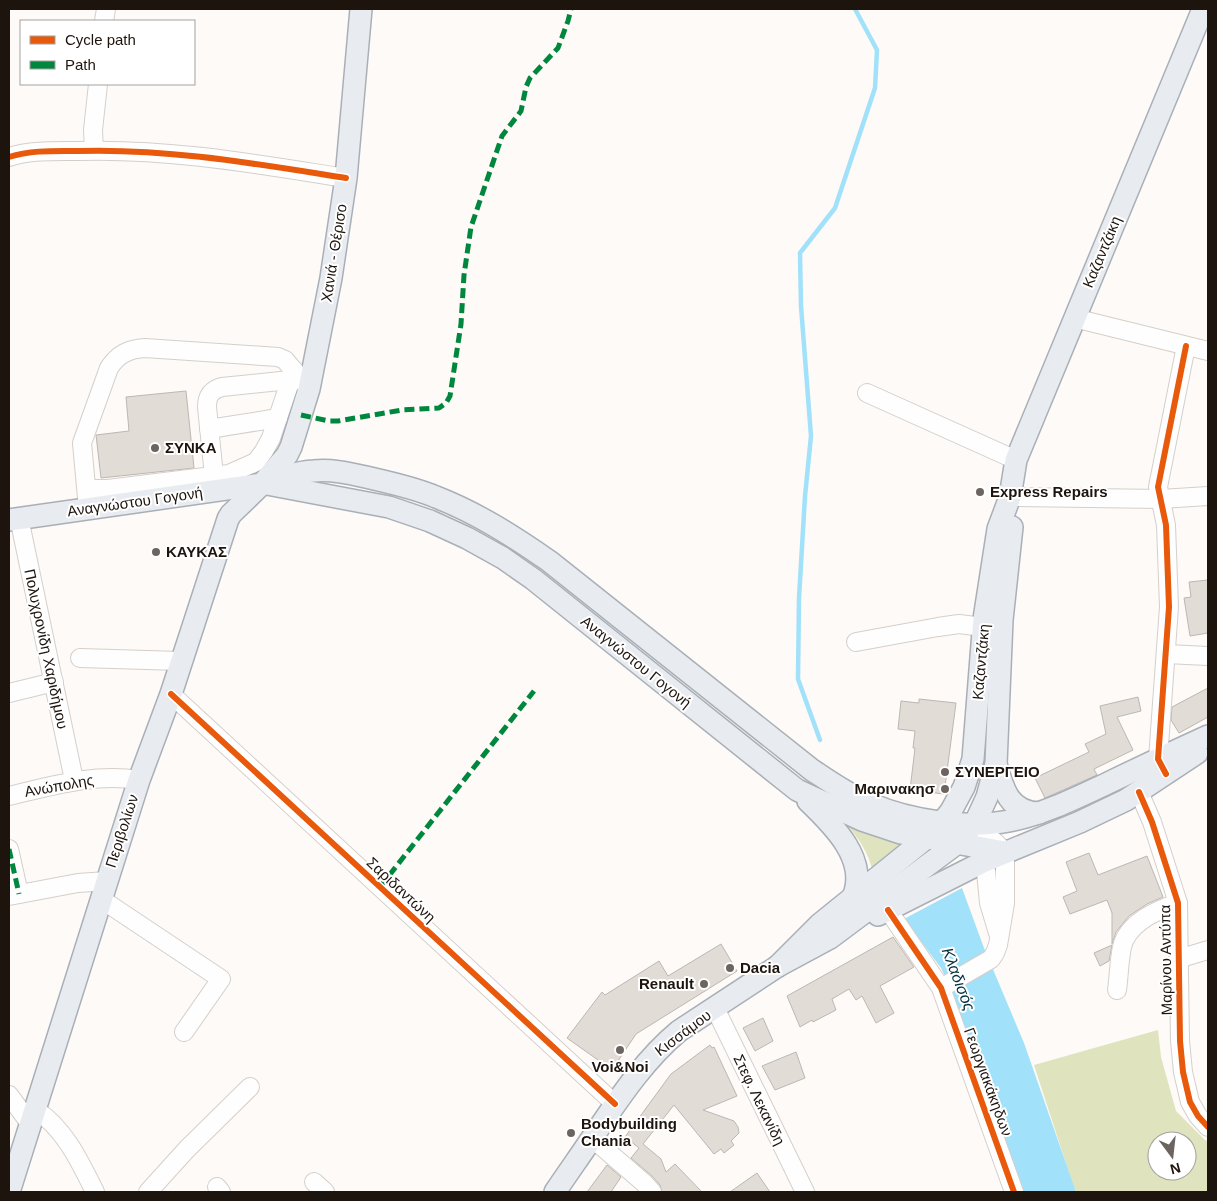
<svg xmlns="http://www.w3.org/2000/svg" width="1217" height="1201" viewBox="0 0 1217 1201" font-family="Helvetica,sans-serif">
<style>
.green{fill:#dfe3be;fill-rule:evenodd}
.water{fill:#a1e1fa}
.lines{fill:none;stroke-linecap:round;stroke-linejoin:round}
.stream{stroke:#a1e1fa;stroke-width:4.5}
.building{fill:#e1dcd6;stroke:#bcb7b2}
.minor-casing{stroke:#d5cfca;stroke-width:20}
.major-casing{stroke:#a9afb7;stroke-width:24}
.minor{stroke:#fffefe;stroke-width:18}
.major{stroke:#e8ecf1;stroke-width:21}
.quiet{stroke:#00873e;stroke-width:5;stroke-dasharray:10 5;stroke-linecap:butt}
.cycleway-casing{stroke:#fff;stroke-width:9}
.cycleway{stroke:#e8590c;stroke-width:6}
.poi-dot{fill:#6c6460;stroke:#fff;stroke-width:2}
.labels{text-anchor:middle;stroke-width:4;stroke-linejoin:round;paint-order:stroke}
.street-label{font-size:15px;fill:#1e140e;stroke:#fff}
.poi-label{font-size:15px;font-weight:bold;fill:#1e140e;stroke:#fff;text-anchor:start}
.water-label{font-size:16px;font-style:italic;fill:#022f3e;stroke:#fff}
</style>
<rect width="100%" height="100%" fill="#fdfaf7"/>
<!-- green -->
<g class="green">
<path d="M 846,820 L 904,846 L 873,872 C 868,852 859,838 845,823 Z"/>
<path d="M 1158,1030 L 1161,1057 L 1176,1111 L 1205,1140 L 1208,1141 L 1208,1192 L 1077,1192 L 1074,1188 L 1034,1065 ZM 1157,1141 L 1187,1141 L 1187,1171 L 1157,1171 Z"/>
</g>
<!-- water -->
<path class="water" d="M 962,888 L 984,948 L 1024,1043 L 1076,1192 L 1020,1192 L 951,988 L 941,968 L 904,919 Z"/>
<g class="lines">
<!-- stream -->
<path class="stream" d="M 820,740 L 798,679 L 799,598 L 805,496 L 811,436 L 801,306 L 800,253 L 835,208 L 875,88 L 877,50 L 855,9"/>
</g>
<!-- building -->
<g class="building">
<path d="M 186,391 L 194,468 L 101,478 L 96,435 L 129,431 L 126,397 Z"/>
<path d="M 1208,580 L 1208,633 L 1190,636 L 1184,598 L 1191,597 L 1189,582 Z"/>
<path d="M 1208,688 L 1208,717 L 1179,733 L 1171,720 L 1172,707 Z"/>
<path d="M 1138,697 L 1141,711 L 1117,717 L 1133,750 L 1094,769 L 1097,775 L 1045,798 L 1035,778 L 1089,752 L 1085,744 L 1106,734 L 1100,706 Z"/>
<path d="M 919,699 L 956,703 L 944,794 L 910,790 L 915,748 L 913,748 L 915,731 L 898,729 L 901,701 L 919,703 Z"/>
<path d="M 1089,853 L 1098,875 L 1147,856 L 1163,897 L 1147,904 L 1129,916 L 1116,932 L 1112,944 L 1112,913 L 1107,900 L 1070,914 L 1063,897 L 1077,891 L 1066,862 Z"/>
<path d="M 893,937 L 914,967 L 880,986 L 894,1013 L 876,1023 L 862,996 L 856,1000 L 849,989 L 832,999 L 836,1010 L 813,1022 L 812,1020 L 800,1027 L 787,996 Z"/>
<path d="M 721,944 L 737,971 L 636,1034 L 612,1070 L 567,1038 L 602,992 L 605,995 L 659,961 L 668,976 Z"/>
<path d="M 1112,945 L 1109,961 L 1100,966 L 1094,953 Z"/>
<path d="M 763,1018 L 773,1041 L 755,1051 L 743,1028 Z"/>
<path d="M 710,1045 L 712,1048 L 714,1047 L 737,1096 L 703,1110 L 734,1121 L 738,1127 L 739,1133 L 731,1141 L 734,1145 L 724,1153 L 721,1149 L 714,1154 L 674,1105 L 643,1144 L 661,1159 L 666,1172 L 675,1164 L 702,1192 L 662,1192 L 660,1185 L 652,1176 L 631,1158 L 639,1148 L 625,1137 L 671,1074 Z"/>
<path d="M 796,1052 L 805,1078 L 775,1090 L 762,1066 Z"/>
<path d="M 607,1165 L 621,1177 L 611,1192 L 587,1192 Z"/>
<path d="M 757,1173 L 770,1192 L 730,1192 L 747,1180 Z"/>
</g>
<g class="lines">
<!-- minor casing -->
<g class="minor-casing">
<g id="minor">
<path d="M 104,21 L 106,9"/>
<path d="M 94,150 L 93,130 L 98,84"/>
<path d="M 9,157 C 31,150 54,151 77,151 C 167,148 257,164 346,178"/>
<path d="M 1074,318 L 1208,351"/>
<path d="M 867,393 L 1016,460"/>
<path d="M 209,429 L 278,418"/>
<path d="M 214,476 L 207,407 C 207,396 211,390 222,387 L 290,380"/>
<path d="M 87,489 L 108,489 L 229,474 L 256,462 L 264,451 L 271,438 L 294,370"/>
<path d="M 1010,497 L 1161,499 L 1208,496"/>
<path d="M 88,509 L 82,443 L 109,368 C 118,354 129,349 145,348 L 278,357 L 285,360 L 309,389"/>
<path d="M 19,518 L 74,780"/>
<path d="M 856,642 L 938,627 L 959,624 L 983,627"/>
<path d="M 1166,654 L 1208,656"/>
<path d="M 80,658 L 180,661"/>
<path d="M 9,693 L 54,682"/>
<path d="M 171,694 L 615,1104"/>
<path d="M 1163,769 L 1158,759 L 1169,607 L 1166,525 L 1158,487 L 1186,346"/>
<path d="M 1139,792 L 1152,822 L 1178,903 L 1180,1041 L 1183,1072 L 1190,1102 L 1198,1116 L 1208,1127"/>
<path d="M 9,796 C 52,786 94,773 139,780"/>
<path d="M 9,849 L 19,894"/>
<path d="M 982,849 L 985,861 L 989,903 L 998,933"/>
<path d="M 9,896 L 78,883 L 107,881"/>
<path d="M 101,899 L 221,979 L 184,1032"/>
<path d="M 888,910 L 941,988 L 1014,1192"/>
<path d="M 1178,959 L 1208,950"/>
<path d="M 941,988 L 991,959 L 995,953 L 998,945 L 1005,903 L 1005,852 L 975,823"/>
<path d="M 1117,990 C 1119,976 1119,961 1122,947 C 1128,922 1157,910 1178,903"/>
<path d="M 715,1008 L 805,1192"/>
<path d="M 9,1095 L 31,1125"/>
<path d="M 36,1110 C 65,1129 80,1162 95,1192"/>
<path d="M 592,1138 L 644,1183 L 652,1192"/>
<path d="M 314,1182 L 325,1192"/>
<path d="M 217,1187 L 221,1192"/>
<path d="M 148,1192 L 187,1149 L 250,1087"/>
</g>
</g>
<!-- major casing -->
<g class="major-casing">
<g id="major">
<path d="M 267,484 L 389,507 L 430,521 L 467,538 L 503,558 L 533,579 L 797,790 L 862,820 L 901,833 L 1005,852"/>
<path d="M 9,520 L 262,484 C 279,478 296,472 314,471 C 332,469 352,474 370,478 C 392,483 415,488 436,497 C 477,513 513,536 549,561 L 812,770 C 831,782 850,796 871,804 C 910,821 967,829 1009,821 C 1044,814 1076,798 1108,783 C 1141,767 1175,751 1208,736"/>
<path d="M 996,764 C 1003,789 1009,812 1039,813"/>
<path d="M 808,801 C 833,825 869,860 853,897"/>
<path d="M 878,915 L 985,861 L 1080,822 L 1126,800 L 1197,753"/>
<path d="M 778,966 L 820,924 L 935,831 L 951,811 L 964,787 L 973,759 L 984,619 L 998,529 L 1010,497 L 1016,460 L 1203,9"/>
<path d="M 9,1192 L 139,780 L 171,694 L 228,519 L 231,514 L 262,484 L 287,455 L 291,447 L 309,389 L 331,278 L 346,178 L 361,9"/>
<path d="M 555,1192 C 567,1174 580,1156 592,1138 C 618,1100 643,1061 679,1031 L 778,966 L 830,938 L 956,844 L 975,823 L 987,797 L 996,764 L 1002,620 L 1012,527"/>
</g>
</g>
<!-- minor -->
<use href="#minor" class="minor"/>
<!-- major -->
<use href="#major" class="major"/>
<!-- quiet -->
<g class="quiet">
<path d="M 301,415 L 329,421 L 338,421 L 402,410 L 439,408 L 446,403 L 450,396 L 461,324 L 464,275 L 471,227 L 502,136 L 521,111 L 526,87 L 530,78 L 558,48 L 568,21 L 571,9"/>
<path d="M 9,849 L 19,894"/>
<path d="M 380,887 L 534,691"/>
</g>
<!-- cycleway casing -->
<g class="cycleway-casing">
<g id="cycleway">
<path d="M 9,157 C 31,150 54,151 77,151 C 167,148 257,164 346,178"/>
<path d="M 171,694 L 615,1104"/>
<path d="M 1166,774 L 1158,759 L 1169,607 L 1166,525 L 1158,487 L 1186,346"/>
<path d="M 1139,792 L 1152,822 L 1178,903 L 1180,1041 L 1183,1072 L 1190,1102 L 1198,1116 L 1208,1127"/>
<path d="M 888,910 L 941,988 L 1014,1192"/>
</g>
</g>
<!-- cycleway -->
<use href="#cycleway" class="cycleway"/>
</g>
<!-- markers -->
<g class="poi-dot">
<circle cx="155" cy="448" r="5"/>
<circle cx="980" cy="492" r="5"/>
<circle cx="156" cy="552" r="5"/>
<circle cx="945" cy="772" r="5"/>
<circle cx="945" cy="789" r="5"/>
<circle cx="730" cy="968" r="5"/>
<circle cx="704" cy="984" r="5"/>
<circle cx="620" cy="1050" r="5"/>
<circle cx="571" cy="1133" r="5"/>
</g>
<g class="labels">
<!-- street labels -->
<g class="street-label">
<text transform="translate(1102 252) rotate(-67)" y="5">Καζαντζάκη</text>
<text transform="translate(334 253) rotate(-81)" y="5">Χανιά - Θέρισο</text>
<text transform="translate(135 502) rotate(-8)" y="5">Αναγνώστου Γογονή</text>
<text transform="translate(46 649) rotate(78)" y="5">Πολυχρονίδη Χαριδήμου</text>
<text transform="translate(636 662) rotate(39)" y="5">Αναγνώστου Γογονή</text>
<text transform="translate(981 662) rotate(-85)" y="5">Καζαντζάκη</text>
<text transform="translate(59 786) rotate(-10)" y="5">Ανώπολης</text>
<text transform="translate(122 831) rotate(-72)" y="5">Περιβολίων</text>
<text transform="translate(401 890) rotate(43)" y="5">Σαριδαντώνη</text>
<text transform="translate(1166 960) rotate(-91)" y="5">Μαρίνου Αντύπα</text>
<text transform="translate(683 1033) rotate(-37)" y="5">Κισσάμου</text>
<text transform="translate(988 1082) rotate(70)" y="5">Γεωργιακάκηδων</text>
<text transform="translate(759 1100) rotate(64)" y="5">Στεφ. Λεκανίδη</text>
</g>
<!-- poi labels -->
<g class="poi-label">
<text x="165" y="453">ΣΥΝΚΑ</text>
<text x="990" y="497">Express Repairs</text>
<text x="166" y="557">ΚΑΥΚΑΣ</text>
<text x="955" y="777">ΣΥΝΕΡΓΕΙΟ</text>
<text x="935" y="794" text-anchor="end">Μαρινακησ</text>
<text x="740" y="973">Dacia</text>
<text x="694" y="989" text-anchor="end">Renault</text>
<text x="620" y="1072" text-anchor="middle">Voi&amp;Noi</text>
<text x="581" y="1129">Bodybuilding<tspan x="581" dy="17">Chania</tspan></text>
</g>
<!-- water labels -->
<g class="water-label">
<text transform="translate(959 979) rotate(69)" y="6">Κλαδισός</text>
</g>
</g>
<!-- border -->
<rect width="1217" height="1201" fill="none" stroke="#1e140e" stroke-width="20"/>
<!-- legend -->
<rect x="20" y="20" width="175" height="65" fill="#ffffff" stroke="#a5a19f"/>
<rect x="30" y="36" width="25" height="8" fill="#e8590c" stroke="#a5a19f"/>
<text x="65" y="45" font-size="15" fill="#1e140e">Cycle path</text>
<rect x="30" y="61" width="25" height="8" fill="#00873e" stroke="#a5a19f"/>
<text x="65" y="70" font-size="15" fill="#1e140e">Path</text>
<!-- north arrow -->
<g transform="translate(1172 1156) rotate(165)"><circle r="24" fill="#ffffff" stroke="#a5a19f"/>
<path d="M0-4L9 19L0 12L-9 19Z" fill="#6c6460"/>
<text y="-8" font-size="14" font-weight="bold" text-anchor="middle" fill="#1e140e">N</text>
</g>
</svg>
